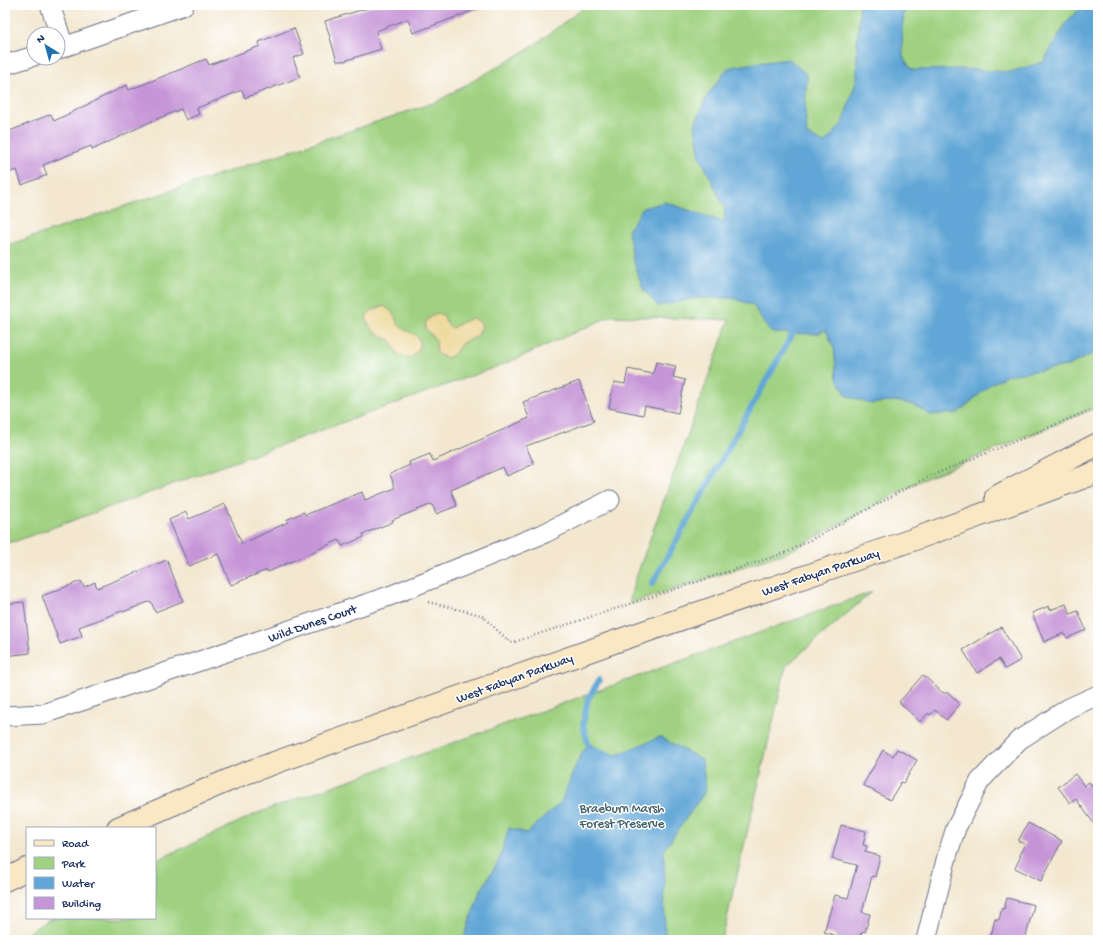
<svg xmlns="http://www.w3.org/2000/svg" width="1103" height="945" viewBox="0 0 1103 945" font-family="'Gochi Hand',sans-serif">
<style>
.green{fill:#9fd180;stroke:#5d806f}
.sand{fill:#eeda9e;stroke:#84847e}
.water{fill:#60a6d6;stroke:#3e6a9a}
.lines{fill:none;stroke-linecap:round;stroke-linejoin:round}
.stream{stroke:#60a6d6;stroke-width:6}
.building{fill:#c695d7}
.minor-casing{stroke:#676f86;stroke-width:21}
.secondary-casing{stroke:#676f86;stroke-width:24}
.path{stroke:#676f86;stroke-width:2.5;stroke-dasharray:1 3;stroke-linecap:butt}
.minor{stroke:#fff;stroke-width:19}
.secondary{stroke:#fae7c3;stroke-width:22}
.labels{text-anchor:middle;stroke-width:3;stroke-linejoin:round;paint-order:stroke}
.street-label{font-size:13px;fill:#1b2f5e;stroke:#fff}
.park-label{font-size:13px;fill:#436068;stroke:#fff}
</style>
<rect width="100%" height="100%" fill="#fff"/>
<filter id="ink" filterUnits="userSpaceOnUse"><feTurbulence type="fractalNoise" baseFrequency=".025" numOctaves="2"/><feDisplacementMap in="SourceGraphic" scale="8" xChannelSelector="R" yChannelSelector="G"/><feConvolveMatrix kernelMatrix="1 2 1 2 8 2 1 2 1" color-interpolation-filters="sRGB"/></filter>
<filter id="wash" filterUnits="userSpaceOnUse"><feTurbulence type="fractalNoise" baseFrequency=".012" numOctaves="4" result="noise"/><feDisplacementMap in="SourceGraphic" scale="16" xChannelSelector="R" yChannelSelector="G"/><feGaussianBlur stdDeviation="0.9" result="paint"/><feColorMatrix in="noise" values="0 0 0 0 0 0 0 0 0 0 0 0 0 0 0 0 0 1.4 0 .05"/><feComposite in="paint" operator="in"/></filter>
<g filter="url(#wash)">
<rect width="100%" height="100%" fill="#f3e7cf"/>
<!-- green -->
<g class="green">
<path d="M 587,5 L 1098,5 L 1098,407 L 926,478 L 788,552 L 629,604 L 633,586 L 729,320 L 611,316 L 507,363 L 16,541 L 5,543 L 5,246 L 436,102 L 529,49 Z"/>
<path d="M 872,592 L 786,666 L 722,940 L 17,940 L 51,918 L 155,918 L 155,861 L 258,813 Z"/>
</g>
<!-- sand -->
<g class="sand">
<path d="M 383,306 C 397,312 394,322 401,327 C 405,331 411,332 415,335 C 425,343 419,352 410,358 L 397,354 L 391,340 C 378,335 369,331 366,317 L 369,312 Z"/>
<path d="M 436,313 L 443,315 L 448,325 L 452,328 L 471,318 L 479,321 L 482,326 L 477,337 L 463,342 L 454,354 L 448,358 L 437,354 L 436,340 L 425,328 L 426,321 Z"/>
</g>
<!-- water -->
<g class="water">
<path d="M 860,5 L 908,5 L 905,7 L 902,28 L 903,57 L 912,70 L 964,69 L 1010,72 L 1043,62 L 1068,20 L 1084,5 L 1098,5 L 1098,351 L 1068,366 L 1008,375 L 991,384 L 958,413 L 930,415 L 914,405 L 895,401 L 871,404 L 847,396 L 837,378 L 834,348 L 826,330 L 816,334 L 772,333 L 765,325 L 753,305 L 732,298 L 697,298 L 658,306 L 643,289 L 633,260 L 628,230 L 643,208 L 665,202 L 724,222 L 725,208 L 700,157 L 695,124 L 707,96 L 728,68 L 749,64 L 789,59 L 807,75 L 805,110 L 807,135 L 825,143 L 842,124 L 857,79 L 857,46 Z"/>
<path d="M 660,737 L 702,760 L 706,790 L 664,850 L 665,940 L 463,940 L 480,892 L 499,860 L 509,828 L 527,833 L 561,802 L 578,760 L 588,744 L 616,755 Z"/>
</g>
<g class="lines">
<!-- stream -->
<g class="stream">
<path d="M 652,584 L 793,333"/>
<path d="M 588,744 L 583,724 L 588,699 L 599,680"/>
</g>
</g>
<g id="blocks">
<!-- building -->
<g class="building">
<path d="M 377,5 L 482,5 L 483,7 L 413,33 L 408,19 L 376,31 L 381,49 L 344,61 L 337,61 L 325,21 Z"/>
<path d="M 294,28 L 304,54 L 293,58 L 300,77 L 245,98 L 242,90 L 197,108 L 199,114 L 186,120 L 181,109 L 150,122 L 92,150 L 91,146 L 43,165 L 47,175 L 22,185 L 17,170 L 5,174 L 5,133 L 51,114 L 54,121 L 127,85 L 129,90 L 206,59 L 209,65 L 260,46 L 259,42 Z"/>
<path d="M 656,362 L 676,366 L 673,377 L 685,380 L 678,413 L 645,406 L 643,415 L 609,408 L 614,382 L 625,384 L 628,369 L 653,374 Z"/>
<path d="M 579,381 L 594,421 L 526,446 L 534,464 L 507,476 L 503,467 L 451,490 L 457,506 L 436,514 L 432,504 L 392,520 L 393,522 L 363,534 L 364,537 L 342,546 L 339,540 L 268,572 L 267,570 L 231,585 L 218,554 L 189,566 L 169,520 L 186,512 L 189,519 L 225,504 L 242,544 L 288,522 L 286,520 L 304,512 L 305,515 L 362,492 L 365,500 L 395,488 L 390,474 L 410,465 L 409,462 L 430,454 L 433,461 L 529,418 L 523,402 Z"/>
<path d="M 167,560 L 183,601 L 155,612 L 151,601 L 123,612 L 122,611 L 79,627 L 82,636 L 60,644 L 42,596 L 81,581 L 84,587 L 95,582 L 97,588 Z"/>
<path d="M 24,602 L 30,653 L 5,656 L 5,604 Z"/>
<path d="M 1066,604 L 1070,614 L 1078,611 L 1086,630 L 1067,638 L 1064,633 L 1044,642 L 1032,613 L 1049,606 L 1050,610 Z"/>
<path d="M 1001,627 L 1021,660 L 1005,669 L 999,659 L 977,673 L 963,650 Z"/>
<path d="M 923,675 L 943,693 L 949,693 L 960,704 L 946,720 L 935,710 L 930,715 L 928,713 L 920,722 L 899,702 Z"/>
<path d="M 897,749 L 917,760 L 904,783 L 901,782 L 890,800 L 863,785 L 883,750 L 893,756 Z"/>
<path d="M 1075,774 L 1084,786 L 1089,782 L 1091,785 L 1098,780 L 1098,829 L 1076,799 L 1070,803 L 1058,787 Z"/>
<path d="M 1028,823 L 1062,841 L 1041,881 L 1015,868 L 1021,856 L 1019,855 L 1025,844 L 1018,841 Z"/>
<path d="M 841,825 L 866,831 L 863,845 L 867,846 L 865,852 L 880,856 L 875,877 L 872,876 L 862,912 L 870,914 L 865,932 L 862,931 L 859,940 L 836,940 L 837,936 L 824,932 L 835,895 L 848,898 L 857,865 L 832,859 Z"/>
<path d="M 1007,898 L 1034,905 L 1025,940 L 990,940 L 995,919 L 999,920 L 1002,908 L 1004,909 Z"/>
</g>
</g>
</g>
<g filter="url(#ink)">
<use href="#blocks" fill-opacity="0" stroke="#676f86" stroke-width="1"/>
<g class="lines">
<!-- minor casing -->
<g class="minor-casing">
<g id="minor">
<path d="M 50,5 L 64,47"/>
<path d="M 58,49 L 184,5"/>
<path d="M 5,65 L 34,56"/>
<path d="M 5,716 L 43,714 L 191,664 L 392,595 L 545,533 L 610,500"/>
<path d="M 926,940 L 947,856 L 956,828 L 980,781 L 1019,740 L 1069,708 L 1098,695"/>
</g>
</g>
<!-- secondary casing -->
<g class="secondary-casing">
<g id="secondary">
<path d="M 996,497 L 1098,444"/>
<path d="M 118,828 L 243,774 L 617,641 L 915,539 L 1098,472"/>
<path d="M 5,880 L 27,869"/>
</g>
</g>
<!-- path -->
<path class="path" d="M 428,602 L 481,615 L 511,643 L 788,552 L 926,478 L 1098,407"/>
<!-- minor -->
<use href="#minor" class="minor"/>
<!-- secondary -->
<use href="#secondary" class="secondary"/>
</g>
</g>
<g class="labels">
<!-- street labels -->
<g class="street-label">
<text transform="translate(820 571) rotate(-19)" y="5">West Fabyan Parkway</text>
<text transform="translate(312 622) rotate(-19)" y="5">Wild Dunes Court</text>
<text transform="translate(514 677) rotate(-20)" y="5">West Fabyan Parkway</text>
</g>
<!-- park labels -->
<g class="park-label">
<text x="622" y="812">Braeburn Marsh<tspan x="622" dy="15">Forest Preserve</tspan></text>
</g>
</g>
<!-- margin -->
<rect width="1103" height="945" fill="none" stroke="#fff" stroke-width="20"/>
<!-- legend -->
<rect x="26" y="827" width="130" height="92" fill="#ffffff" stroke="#a4acbf"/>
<rect x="34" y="840" width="20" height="6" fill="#fae7c3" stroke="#a4acbf"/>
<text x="62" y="847" font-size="12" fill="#1b2f5e">Road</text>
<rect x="34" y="857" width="20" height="12" fill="#9fd180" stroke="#a4acbf"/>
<text x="62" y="867" font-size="12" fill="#1b2f5e">Park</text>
<rect x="34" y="877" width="20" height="12" fill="#60a6d6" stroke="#a4acbf"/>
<text x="62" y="887" font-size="12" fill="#1b2f5e">Water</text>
<rect x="34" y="897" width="20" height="12" fill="#c695d7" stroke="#a4acbf"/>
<text x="62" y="907" font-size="12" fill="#1b2f5e">Building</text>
<!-- north arrow -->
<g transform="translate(46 46) rotate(323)"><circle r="19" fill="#ffffff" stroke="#a4acbf"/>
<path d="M0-3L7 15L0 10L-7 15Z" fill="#1f6fb2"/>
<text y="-6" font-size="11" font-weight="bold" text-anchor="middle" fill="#1b2f5e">N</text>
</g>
</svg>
